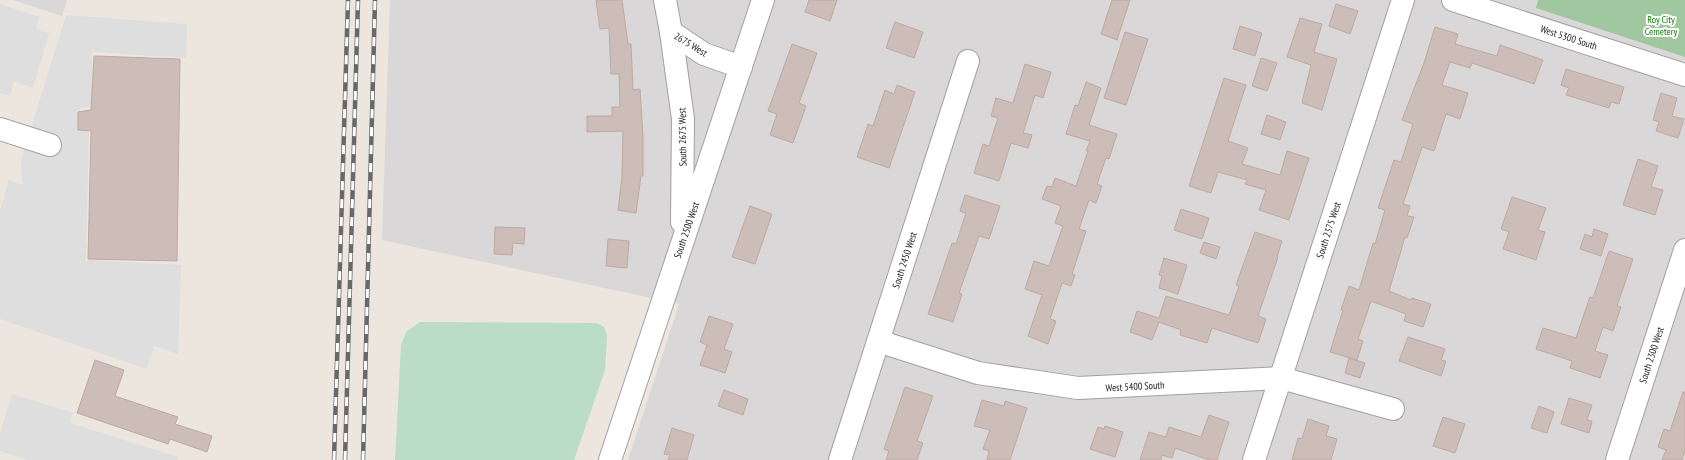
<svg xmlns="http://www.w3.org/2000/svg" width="1685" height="460" viewBox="0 0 1685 460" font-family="'PT Sans Narrow',sans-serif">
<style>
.residential{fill:#d9d7d7}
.wetland{fill:#bbdcc7}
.cemetery{fill:#a0c79f}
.parking{fill:#dedede}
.building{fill:#cdbdb8;stroke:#bfa9a1}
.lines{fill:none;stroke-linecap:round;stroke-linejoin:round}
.minor-casing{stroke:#a1a1a1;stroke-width:24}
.minor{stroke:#fff;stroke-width:22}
.rail-casing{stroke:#686868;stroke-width:4.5}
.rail{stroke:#fff;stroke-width:3;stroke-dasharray:9;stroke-linecap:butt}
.labels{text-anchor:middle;stroke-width:4;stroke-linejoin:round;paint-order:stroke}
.park-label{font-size:10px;fill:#107b05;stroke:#fff}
.street-label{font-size:10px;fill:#1a1a1a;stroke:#fff}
</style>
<rect width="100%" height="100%" fill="#ede6df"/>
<!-- residential -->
<g class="residential">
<path d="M 13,0 L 67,0 L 62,16 Z"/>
<path d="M 390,0 L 1685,0 L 1685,460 L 628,460 L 679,304 L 382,240 Z"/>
</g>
<!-- wetland -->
<path class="wetland" d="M 420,322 L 597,323 L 604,327 L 607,335 L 605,370 L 574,460 L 395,460 L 401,345 L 406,332 Z"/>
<!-- cemetery -->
<path class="cemetery" d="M 1538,0 L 1685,0 L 1685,57 L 1536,8 Z"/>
<!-- parking -->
<g class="parking">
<path d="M 0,4 L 39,17 L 36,29 L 49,33 L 33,88 L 14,81 L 10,96 L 0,93 Z"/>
<path d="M 66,15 L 187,24 L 186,58 L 92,52 L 92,107 L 80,108 L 78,130 L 89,132 L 86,260 L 181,265 L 178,354 L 154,346 L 147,369 L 0,319 L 0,211 L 9,180 L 22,185 L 21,160 Z"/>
<path d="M 12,394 L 73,413 L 70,423 L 178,457 L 178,460 L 28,460 L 0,451 L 0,433 Z"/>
</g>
<!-- building -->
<g class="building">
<path d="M 596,0 L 622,0 L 628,44 L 631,44 L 633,90 L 640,89 L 643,137 L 643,176 L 641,176 L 636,213 L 618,210 L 622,177 L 623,131 L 587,132 L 587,116 L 612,116 L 612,107 L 620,107 L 619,74 L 611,74 L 609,28 L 600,29 Z"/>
<path d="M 809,0 L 837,0 L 830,21 L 805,12 Z"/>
<path d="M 1112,0 L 1130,0 L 1117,40 L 1101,34 Z"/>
<path d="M 1336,4 L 1358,11 L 1350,34 L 1329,26 Z"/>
<path d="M 1300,18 L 1322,24 L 1314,52 L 1337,59 L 1322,110 L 1302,103 L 1311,65 L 1287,57 Z"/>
<path d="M 895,22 L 923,32 L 914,58 L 886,48 Z"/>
<path d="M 1240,26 L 1262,33 L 1255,56 L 1233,49 Z"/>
<path d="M 1435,27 L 1458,34 L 1455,44 L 1497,56 L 1500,45 L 1543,60 L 1534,84 L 1472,63 L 1470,68 L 1450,62 L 1442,85 L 1468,93 L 1460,119 L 1446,114 L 1434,151 L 1422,147 L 1403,204 L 1410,206 L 1407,216 L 1414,217 L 1407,238 L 1405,237 L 1389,291 L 1411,300 L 1412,298 L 1431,304 L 1423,327 L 1404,321 L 1406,314 L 1371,301 L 1358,339 L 1363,341 L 1357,360 L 1330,352 L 1343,310 L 1341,310 L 1349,286 L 1359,290 L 1373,243 L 1375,244 L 1385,210 L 1378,208 L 1394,160 L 1401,162 L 1413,124 L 1402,120 L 1424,63 Z"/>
<path d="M 1125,32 L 1148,39 L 1126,105 L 1104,98 Z"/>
<path d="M 792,44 L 817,53 L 799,103 L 806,106 L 793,143 L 770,135 L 777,114 L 768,111 Z"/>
<path d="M 94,56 L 180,59 L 177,261 L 88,259 L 91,131 L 78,130 L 78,112 L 91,110 Z"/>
<path d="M 1261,58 L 1277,63 L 1267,91 L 1252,86 Z"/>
<path d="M 1025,64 L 1051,72 L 1043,98 L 1035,95 L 1023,133 L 1032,135 L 1028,148 L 1011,143 L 999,181 L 974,173 L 983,144 L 989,146 L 998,118 L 991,116 L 996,98 L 1013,103 Z"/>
<path d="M 1566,69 L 1624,87 L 1619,104 L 1611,102 L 1609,108 L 1566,95 L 1569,88 L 1561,85 Z"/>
<path d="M 1224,78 L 1246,85 L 1228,141 L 1248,148 L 1242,164 L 1280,175 L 1287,151 L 1309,158 L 1289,220 L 1259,210 L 1266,190 L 1245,184 L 1247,180 L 1218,172 L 1211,193 L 1189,186 Z"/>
<path d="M 1086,82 L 1101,88 L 1089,125 L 1117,134 L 1109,159 L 1106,158 L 1097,184 L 1102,186 L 1096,203 L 1089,200 L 1079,229 L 1086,231 L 1072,274 L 1075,275 L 1071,286 L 1062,283 L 1050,319 L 1056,321 L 1048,344 L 1028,336 L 1042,295 L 1025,289 L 1034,261 L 1049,266 L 1063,226 L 1055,223 L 1061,206 L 1042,199 L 1047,186 L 1052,187 L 1055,178 L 1076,186 L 1088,151 L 1086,151 L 1090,141 L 1066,134 L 1075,105 L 1078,106 Z"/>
<path d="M 897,85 L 915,92 L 889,168 L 857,157 L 868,124 L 873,126 L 885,90 L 894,94 Z"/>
<path d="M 1661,93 L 1677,98 L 1672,116 L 1684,119 L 1678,138 L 1656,131 L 1659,122 L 1653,120 Z"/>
<path d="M 1267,115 L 1286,122 L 1280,140 L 1261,134 Z"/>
<path d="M 1638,159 L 1658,166 L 1651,187 L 1663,190 L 1655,215 L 1623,205 Z"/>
<path d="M 965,195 L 1000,206 L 989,239 L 979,236 L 959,293 L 962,294 L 953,322 L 928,314 L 952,243 L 956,244 L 966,213 L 960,211 Z"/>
<path d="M 1512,197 L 1546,208 L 1538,230 L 1545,232 L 1536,260 L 1503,249 L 1509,232 L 1501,229 Z"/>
<path d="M 750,206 L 772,214 L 755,264 L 732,257 Z"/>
<path d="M 1181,209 L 1209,218 L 1202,239 L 1174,230 Z"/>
<path d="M 495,227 L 525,228 L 524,244 L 513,243 L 512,255 L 494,254 Z"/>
<path d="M 1594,229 L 1608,234 L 1601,256 L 1580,249 L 1585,234 L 1592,237 Z"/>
<path d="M 1255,232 L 1282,241 L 1277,257 L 1278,257 L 1258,316 L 1266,319 L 1258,343 L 1212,328 L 1207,343 L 1180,335 L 1181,330 L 1159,322 L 1152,340 L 1130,332 L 1137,311 L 1159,318 L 1166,296 L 1229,315 L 1239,286 L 1236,285 Z"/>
<path d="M 608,239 L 629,241 L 627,268 L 606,266 Z"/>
<path d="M 1204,242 L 1220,247 L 1216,259 L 1200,253 Z"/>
<path d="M 1609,251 L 1633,259 L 1617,306 L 1621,307 L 1613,331 L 1603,327 L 1595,351 L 1608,355 L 1600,378 L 1570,368 L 1572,361 L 1536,349 L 1543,328 L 1576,338 L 1590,297 L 1593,298 Z"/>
<path d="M 1164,258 L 1187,265 L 1178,294 L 1159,288 L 1162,276 L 1159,275 Z"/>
<path d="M 709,316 L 733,324 L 724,349 L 732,352 L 725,373 L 700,365 L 707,345 L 700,342 Z"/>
<path d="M 1408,337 L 1445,349 L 1441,360 L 1446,361 L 1441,376 L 1399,361 Z"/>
<path d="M 1349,358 L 1365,363 L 1360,378 L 1345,373 Z"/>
<path d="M 95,360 L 124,370 L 115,396 L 178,417 L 175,424 L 212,436 L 207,452 L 170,439 L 168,444 L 77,413 Z"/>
<path d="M 905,387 L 933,396 L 917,441 L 923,443 L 917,460 L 886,460 L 889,451 L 884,449 Z"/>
<path d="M 724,390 L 748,399 L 743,415 L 718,406 Z"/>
<path d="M 1683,392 L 1685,392 L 1685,451 L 1682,460 L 1662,460 L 1666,450 L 1658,447 L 1664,429 L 1670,431 Z"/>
<path d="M 1569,398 L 1592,405 L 1587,420 L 1592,421 L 1589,433 L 1561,424 Z"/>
<path d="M 982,400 L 1004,406 L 1005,401 L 1027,408 L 1010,460 L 987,460 L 989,451 L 983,449 L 990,430 L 974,426 Z"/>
<path d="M 1539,406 L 1554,412 L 1547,433 L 1531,428 Z"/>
<path d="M 1209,415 L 1229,422 L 1217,460 L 1209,460 L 1175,448 L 1172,458 L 1162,455 L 1161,460 L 1140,460 L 1149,432 L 1166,437 L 1169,427 L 1201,437 Z"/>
<path d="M 1443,417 L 1465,424 L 1455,453 L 1433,446 Z"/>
<path d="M 1308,419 L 1329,426 L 1326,436 L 1337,439 L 1331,460 L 1292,460 L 1298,438 L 1302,439 Z"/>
<path d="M 1105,426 L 1123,432 L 1115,457 L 1090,449 L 1098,427 L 1104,429 Z"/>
<path d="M 672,428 L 694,435 L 687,460 L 668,460 L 670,455 L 664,454 Z"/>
</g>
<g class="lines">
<!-- minor casing -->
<g class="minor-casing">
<g id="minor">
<path d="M 665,0 L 671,32 L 704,54 L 741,67"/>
<path d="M 1453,0 L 1685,75"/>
<path d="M 671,32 L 683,119 L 682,222"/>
<path d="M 0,129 L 50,145"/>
<path d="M 878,341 L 978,373 L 1078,388 L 1281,378 L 1393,409"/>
<path d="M 610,460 L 763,0"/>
<path d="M 840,460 L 968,61"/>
<path d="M 1254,460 L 1403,0"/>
<path d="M 1617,460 L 1685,250"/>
</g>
</g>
<!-- minor -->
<use href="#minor" class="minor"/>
<!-- rail casing -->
<g class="rail-casing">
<g id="rail">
<path d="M 334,460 L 348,0"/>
<path d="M 345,460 L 358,0"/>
<path d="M 363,460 L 375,0"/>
</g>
</g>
<!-- rail -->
<use href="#rail" class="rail"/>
</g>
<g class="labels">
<!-- park labels -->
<g class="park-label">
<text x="1661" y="23">Roy City<tspan x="1661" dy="12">Cemetery</tspan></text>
</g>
<!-- street labels -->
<g class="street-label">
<text transform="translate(1569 37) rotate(18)" y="4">West 5300 South</text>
<text transform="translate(691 44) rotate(31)" y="4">2675 West</text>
<text transform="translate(682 137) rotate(-91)" y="4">South 2675 West</text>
<text transform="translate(686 230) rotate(-71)" y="4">South 2500 West</text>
<text transform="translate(1328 230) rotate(-72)" y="4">South 2375 West</text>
<text transform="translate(904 260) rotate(-72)" y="4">South 2450 West</text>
<text transform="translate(1651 355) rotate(-72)" y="4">South 2300 West</text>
<text transform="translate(1135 386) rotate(-3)" y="4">West 5400 South</text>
</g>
</g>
</svg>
